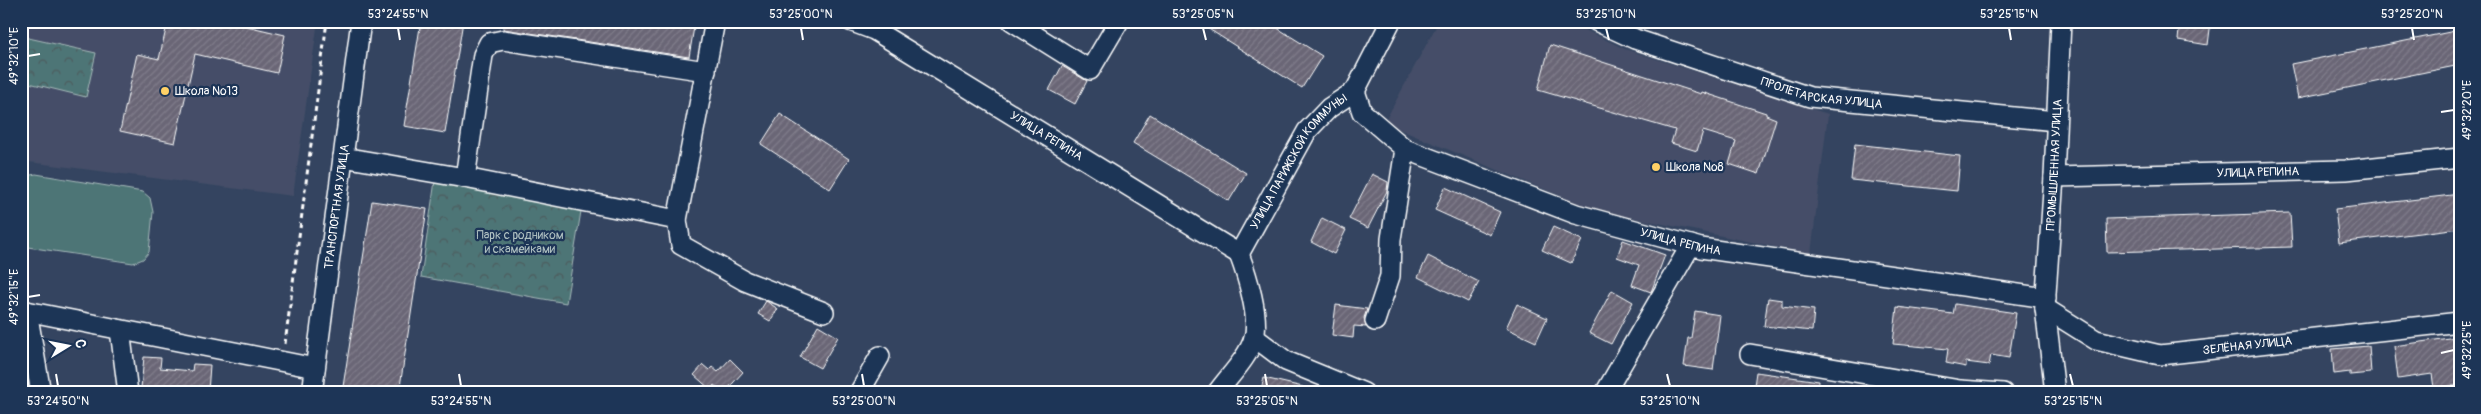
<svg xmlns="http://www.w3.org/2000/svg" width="2481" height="414" viewBox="0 0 2481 414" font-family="Pangolin,sans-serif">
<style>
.built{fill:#444e67}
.grass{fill:#4e7476;stroke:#a6baba}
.park{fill:url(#park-crowns);stroke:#a6baba}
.building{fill:url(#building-hatch);stroke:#fff}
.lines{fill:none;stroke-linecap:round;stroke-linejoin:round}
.minor-casing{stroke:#fff;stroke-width:22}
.path{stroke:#fff;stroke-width:3;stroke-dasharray:5 4;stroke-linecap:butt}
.minor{stroke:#1d3557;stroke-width:19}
.ticks{fill:none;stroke:#fff;stroke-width:2}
.poi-dot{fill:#ffd166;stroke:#1d3557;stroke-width:2}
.labels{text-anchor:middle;stroke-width:4.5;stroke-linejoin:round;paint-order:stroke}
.poi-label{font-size:12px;fill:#fff;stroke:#1d3557;text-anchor:start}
.street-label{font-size:12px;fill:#fff;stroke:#1d3557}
.park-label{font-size:12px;fill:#afc0c1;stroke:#1d3557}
.neatline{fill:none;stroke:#fff;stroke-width:2}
.ticks-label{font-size:12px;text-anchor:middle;fill:#fff}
</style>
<defs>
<pattern id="park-crowns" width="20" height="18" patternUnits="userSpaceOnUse" patternTransform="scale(1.25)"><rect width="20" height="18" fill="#4e7476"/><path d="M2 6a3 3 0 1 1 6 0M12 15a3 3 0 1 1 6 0" fill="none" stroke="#4d5c5d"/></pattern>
<pattern id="building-hatch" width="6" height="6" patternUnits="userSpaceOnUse" patternTransform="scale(1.25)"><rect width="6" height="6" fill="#6a6676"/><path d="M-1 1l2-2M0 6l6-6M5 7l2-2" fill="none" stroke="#807d8b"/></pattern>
</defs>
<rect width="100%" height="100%" fill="#344460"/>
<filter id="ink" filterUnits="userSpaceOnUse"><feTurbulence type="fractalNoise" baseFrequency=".02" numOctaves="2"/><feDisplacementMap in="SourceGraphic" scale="10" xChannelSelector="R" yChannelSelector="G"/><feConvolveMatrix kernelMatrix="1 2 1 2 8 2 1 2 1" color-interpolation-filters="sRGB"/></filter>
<g filter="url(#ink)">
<!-- built -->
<g class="built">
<path d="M 21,21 L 318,21 L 293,196 L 21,161 Z"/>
<path d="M 1439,21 L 1567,21 L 1625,49 L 1828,114 L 1811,254 L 1594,210 L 1384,123 Z"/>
</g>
<!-- grass -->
<path class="grass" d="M 36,174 L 143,192 L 150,198 L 153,212 L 149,252 L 143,259 L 133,263 L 21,246 L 21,177 Z"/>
<!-- park -->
<g class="park">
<path d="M 24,37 L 96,53 L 86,97 L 21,81 L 21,50 Z"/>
<path d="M 436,174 L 583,199 L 566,303 L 421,277 Z"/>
</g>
<!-- building -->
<g class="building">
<path d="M 168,21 L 225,21 L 285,35 L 277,73 L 195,54 L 175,143 L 120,131 L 137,54 L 159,59 Z"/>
<path d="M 421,21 L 463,21 L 445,133 L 404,126 Z"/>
<path d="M 504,21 L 695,21 L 689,57 L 503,29 Z"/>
<path d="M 1196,21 L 1266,21 L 1322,56 L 1302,88 Z"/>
<path d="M 2180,21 L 2211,21 L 2208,45 L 2178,40 Z"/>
<path d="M 2460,30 L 2460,65 L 2298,98 L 2291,64 Z"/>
<path d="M 1550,45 L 1701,94 L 1702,92 L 1766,113 L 1766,115 L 1776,119 L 1759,174 L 1729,164 L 1736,141 L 1703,131 L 1697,151 L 1671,143 L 1675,130 L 1538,90 Z"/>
<path d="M 1062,66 L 1087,81 L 1075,104 L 1049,90 Z"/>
<path d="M 780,114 L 849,159 L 830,189 L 761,144 Z"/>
<path d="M 1150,114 L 1246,173 L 1229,201 L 1133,143 Z"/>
<path d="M 1855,144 L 1960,156 L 1957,191 L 1851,180 Z"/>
<path d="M 1372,174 L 1388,182 L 1387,191 L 1368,228 L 1349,219 Z"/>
<path d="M 1445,187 L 1500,212 L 1490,235 L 1435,210 Z"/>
<path d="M 2460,194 L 2460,228 L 2339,243 L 2335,209 Z"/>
<path d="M 372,201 L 427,209 L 399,393 L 342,393 Z"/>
<path d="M 2290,213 L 2292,247 L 2107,252 L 2106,219 Z"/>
<path d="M 1322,218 L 1346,230 L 1334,254 L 1311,242 Z"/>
<path d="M 1553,227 L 1582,240 L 1571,263 L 1542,250 Z"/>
<path d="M 1623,240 L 1665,255 L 1651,292 L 1632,285 L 1639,265 L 1617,257 Z"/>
<path d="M 1428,256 L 1479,282 L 1468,302 L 1418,277 Z"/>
<path d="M 1612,290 L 1633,302 L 1611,344 L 1589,333 Z"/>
<path d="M 1768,298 L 1782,300 L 1782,306 L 1814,310 L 1812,331 L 1764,326 Z"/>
<path d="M 766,301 L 778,309 L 770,321 L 758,314 Z"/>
<path d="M 1517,304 L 1547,318 L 1536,342 L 1506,328 Z"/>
<path d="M 1955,304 L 2016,313 L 2009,358 L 1991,355 L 1989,365 L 1966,362 L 1966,367 L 1946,363 L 1948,349 L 1893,344 L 1897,307 L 1953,314 Z"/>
<path d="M 1336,305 L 1367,309 L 1364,318 L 1366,327 L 1354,326 L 1353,338 L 1332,335 Z"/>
<path d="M 1695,311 L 1720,315 L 1713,370 L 1684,366 L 1688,338 L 1691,338 Z"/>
<path d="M 818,325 L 838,337 L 820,368 L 800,357 Z"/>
<path d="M 2456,337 L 2460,385 L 2434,388 L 2432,374 L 2398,379 L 2394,346 Z"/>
<path d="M 2369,346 L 2371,373 L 2350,375 L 2350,372 L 2334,374 L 2332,349 Z"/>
<path d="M 144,357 L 161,358 L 160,368 L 192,371 L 193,364 L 210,365 L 208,392 L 141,388 Z"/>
<path d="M 730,359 L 743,372 L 724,393 L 714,385 L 710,389 L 694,375 L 703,365 L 709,370 L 712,367 L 718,372 Z"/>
<path d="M 1756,372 L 1819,381 L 1818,393 L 1753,393 Z"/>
<path d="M 1264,378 L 1303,387 L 1302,393 L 1260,393 Z"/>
</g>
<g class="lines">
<!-- minor casing -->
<g class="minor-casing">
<g id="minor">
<path d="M 715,21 L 677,220 L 681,245 L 745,281 L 824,312"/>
<path id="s1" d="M 850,21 L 874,30 L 1239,254"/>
<path d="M 1012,21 L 1090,70 L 1119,21"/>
<path id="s2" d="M 1596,21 L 1635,39 L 1810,97 L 2056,121"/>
<path id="s3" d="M 1355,91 L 1362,112 L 1405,149 L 1576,214 L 1701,248 L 2046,298"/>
<path d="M 343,157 L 465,178 L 677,220"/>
<path id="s4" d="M 2054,177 L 2346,170 L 2460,158"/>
<path d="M 465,178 L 483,55 L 489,43 L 503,40 L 706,71"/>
<path id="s5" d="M 1239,254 L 1307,131 L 1329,108 L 1355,91 L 1391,21"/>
<path id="s6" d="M 2045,308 L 2096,340 L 2160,355 L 2460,322"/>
<path d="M 21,310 L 315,368"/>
<path d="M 27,311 L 41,393"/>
<path d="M 1375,321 L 1390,276 L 1391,239 L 1405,149"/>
<path d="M 120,330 L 128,393"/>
<path d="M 1254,337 L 1286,361 L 1364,393"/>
<path d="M 1750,354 L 1960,390 L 2003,393"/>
<path id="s7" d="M 312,393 L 361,21"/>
<path d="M 859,393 L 880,356"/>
<path d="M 1217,393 C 1229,376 1248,358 1254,338 C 1260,317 1247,275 1239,254"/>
<path d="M 1605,393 L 1691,245"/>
<path id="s8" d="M 2055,393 L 2045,308 L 2054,177 L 2061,21"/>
</g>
</g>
<!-- path -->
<path class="path" d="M 285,344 L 327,21"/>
<!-- minor -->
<use href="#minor" class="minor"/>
</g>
</g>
<!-- ticks -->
<path class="ticks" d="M 398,28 L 400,40M 801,28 L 803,40M 1203,28 L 1206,40M 1606,28 L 1609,40M 2009,28 L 2011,40M 2412,28 L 2414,40M 28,56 L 40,54M 2441,112 L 2454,110M 28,297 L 40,295M 2441,353 L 2454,350M 56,374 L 58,386M 459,374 L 461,386M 862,374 L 864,386M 1265,374 L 1267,386M 1667,374 L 1670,386M 2070,374 L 2073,386"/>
<!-- markers -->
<g class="poi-dot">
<circle cx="165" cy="91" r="5"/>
<circle cx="1656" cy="167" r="5"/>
</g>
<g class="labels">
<!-- poi labels -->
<g class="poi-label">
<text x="175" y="95">Школа №13</text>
<text x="1666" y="171">Школа №8</text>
</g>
<!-- street labels -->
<g class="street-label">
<text dy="4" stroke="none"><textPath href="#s2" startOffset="238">ПРОЛЕТАРСКАЯ УЛИЦА</textPath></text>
<text dy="4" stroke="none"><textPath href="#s1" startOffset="228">УЛИЦА РЕПИНА</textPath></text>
<text dy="4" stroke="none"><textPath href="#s5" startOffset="111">УЛИЦА ПАРИЖСКОЙ КОММУНЫ</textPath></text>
<text dy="4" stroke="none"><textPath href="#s8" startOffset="229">ПРОМЫШЛЕННАЯ УЛИЦА</textPath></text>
<text dy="4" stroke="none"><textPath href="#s4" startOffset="204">УЛИЦА РЕПИНА</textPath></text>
<text dy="4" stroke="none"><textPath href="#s7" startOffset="188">ТРАНСПОРТНАЯ УЛИЦА</textPath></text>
<text dy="4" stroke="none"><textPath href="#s3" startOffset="370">УЛИЦА РЕПИНА</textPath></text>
<text dy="4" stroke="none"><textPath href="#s6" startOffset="214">ЗЕЛЁНАЯ УЛИЦА</textPath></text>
</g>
<!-- park labels -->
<g class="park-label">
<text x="520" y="239">Парк с родником<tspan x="520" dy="14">и скамейками</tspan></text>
</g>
</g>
<!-- margin -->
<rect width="2481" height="414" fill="none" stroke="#1d3557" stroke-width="55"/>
<!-- north arrow -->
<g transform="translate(68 346) rotate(80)" stroke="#1d3557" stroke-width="4" paint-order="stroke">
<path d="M0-4L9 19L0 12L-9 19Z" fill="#ffffff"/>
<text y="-8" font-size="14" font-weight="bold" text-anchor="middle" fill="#ffffff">С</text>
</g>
<rect x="28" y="28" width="2426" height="358" class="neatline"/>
<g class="ticks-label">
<text x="398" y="18">53°24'55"N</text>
<text x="801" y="18">53°25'00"N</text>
<text x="1203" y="18">53°25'05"N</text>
<text x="1606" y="18">53°25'10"N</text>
<text x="2009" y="18">53°25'15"N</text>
<text x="2412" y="18">53°25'20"N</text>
<text transform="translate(14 56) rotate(-90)" y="4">49°32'10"E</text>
<text transform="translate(2467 110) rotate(-90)" y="4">49°32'20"E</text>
<text transform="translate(14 297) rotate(-90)" y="4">49°32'15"E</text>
<text transform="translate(2467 350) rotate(-90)" y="4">49°32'25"E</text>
<text x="58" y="405">53°24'50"N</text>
<text x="461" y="405">53°24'55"N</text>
<text x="864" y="405">53°25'00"N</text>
<text x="1267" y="405">53°25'05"N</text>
<text x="1670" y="405">53°25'10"N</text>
<text x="2073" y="405">53°25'15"N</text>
</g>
</svg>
